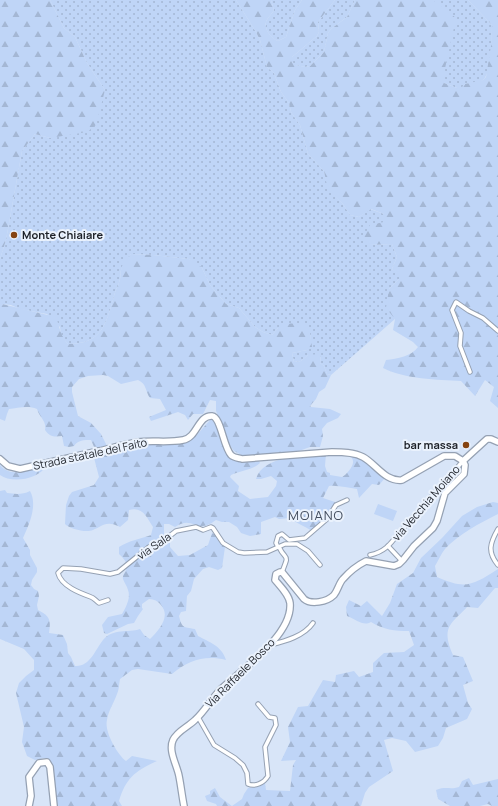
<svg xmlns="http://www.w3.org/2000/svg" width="498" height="806" viewBox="0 0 498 806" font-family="Manrope,sans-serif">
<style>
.grass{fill:url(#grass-dots)}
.forest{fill:url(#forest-firs)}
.garden{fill:#bfd5f7}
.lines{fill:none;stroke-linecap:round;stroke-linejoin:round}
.street-casing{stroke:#95a1b3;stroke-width:5.5}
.secondary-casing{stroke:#95a1b3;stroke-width:8}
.street{stroke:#fff;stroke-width:3.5}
.secondary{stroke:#fff;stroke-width:5.5}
.poi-dot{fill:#854311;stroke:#eaf2fd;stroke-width:1.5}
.labels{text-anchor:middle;stroke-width:4;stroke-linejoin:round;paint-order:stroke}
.poi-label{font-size:11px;font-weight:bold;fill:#1d2128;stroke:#eaf2fd;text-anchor:start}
.street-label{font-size:11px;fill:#1d2128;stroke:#eaf2fd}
.quarter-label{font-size:13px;letter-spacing:1px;fill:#444e5f;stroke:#eaf2fd}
</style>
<defs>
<pattern id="grass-dots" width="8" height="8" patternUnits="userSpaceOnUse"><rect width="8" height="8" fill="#bfd5f7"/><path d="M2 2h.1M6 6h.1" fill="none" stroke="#a4b7d4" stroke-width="1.8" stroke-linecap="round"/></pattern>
<pattern id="forest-firs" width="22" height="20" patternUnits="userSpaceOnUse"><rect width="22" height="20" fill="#bfd5f7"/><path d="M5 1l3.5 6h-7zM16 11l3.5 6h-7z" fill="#a4b7d4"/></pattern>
</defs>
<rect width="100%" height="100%" fill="#d8e5f8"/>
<!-- grass -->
<g class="grass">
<path d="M 50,0 L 236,0 L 256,32 L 260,40 L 267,67 L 274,73 L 281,92 L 289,103 L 291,112 L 300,125 L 308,154 L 324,171 L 329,190 L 343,204 L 350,215 L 359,217 L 370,209 L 384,214 L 384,222 L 369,245 L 392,244 L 397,257 L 392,269 L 399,274 L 399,279 L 389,289 L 395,319 L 331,375 L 327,374 L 324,366 L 320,363 L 321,356 L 308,355 L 301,361 L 294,362 L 292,353 L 307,350 L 311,344 L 310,333 L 278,328 L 272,335 L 263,332 L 255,327 L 239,308 L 226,304 L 210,285 L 202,268 L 189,259 L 153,255 L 131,254 C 128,259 123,265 121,270 C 120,273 121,276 120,279 C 119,285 115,290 114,296 C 106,324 102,344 68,344 L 61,336 L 60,327 L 47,314 L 20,309 L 11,305 L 1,304 L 0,295 L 0,259 L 6,240 L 22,151 L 35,134 L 50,138 L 105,90 L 87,63 L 75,37 L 64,28 Z"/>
<path d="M 271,0 L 302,0 L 295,10 L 286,37 L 278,41 C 272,39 264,30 266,22 C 267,18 272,14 274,10 Z"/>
<path d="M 335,0 L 355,0 L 347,17 L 331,29 L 328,33 L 324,52 L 310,66 L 305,67 L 295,65 L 292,62 L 292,57 L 317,36 L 319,32 L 318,22 Z"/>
<path d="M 433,0 L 468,0 L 492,25 C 492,35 491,75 483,80 C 479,83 470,83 465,84 L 462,88 L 457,88 L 444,83 L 444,73 Z"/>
</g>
<!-- forest -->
<g class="forest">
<path d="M 0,0 L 50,0 L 64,28 L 75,37 L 87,63 L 105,90 L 96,125 L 87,132 L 50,138 L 35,134 L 22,151 L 6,240 L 0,259 Z"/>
<path d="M 236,0 L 271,0 L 274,10 C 272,14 267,18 266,22 C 264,30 272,39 278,41 L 286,37 L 295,10 L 302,0 L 335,0 L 318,22 L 319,32 L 317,36 L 292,57 L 292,62 L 296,65 L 305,67 L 310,66 L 324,52 L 328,33 L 331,29 L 347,17 L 355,0 L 433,0 L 456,18 L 444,73 L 444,83 L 457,88 L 462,87 L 465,84 L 483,80 L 486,77 L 491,46 L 492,25 L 468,0 L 498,0 L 498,408 L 490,401 L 494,387 L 485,380 L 475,396 L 461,381 C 437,380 405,379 383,368 L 386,360 C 397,359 412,356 418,347 L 413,342 L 393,330 L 395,319 L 386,308 L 389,289 L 399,279 L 399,275 L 392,269 L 397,257 L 392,244 L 369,245 L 363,238 L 370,225 L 384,222 L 384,214 L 371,209 L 359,217 L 350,215 L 343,204 L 328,190 L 324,171 L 308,154 L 300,125 L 291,112 L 289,103 L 281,92 L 274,73 L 267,67 L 260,40 L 256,32 Z"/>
<path d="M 131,254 L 153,255 L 189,259 L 196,262 L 202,268 L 210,285 L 226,304 L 239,308 L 255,327 L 263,332 L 272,335 L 278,328 L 287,324 L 296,323 L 305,325 L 309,328 L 310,333 L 312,347 L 307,350 L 292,353 L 294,362 L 301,361 L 308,355 L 320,354 L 321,355 L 320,363 L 324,366 L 327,374 L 331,375 L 325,388 L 319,392 L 316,399 L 310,406 L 311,407 L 330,409 L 341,414 L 338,418 L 327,423 L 322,429 L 323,436 L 320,447 L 310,447 L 299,451 L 279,455 L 243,456 L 234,451 L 227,441 L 221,422 L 216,411 L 216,401 L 210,400 L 203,414 L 193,414 L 188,420 L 185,415 L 178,412 L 151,421 L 149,417 L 166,410 L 160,399 L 150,398 C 145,391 147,384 138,380 L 121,384 L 108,376 L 103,375 L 88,376 L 79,379 L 72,387 L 72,392 L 78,416 L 91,423 L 101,434 L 107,446 L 95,449 L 91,440 C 84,440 78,440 74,446 L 69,447 L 64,446 L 62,436 C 54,437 50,437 45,430 C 47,421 39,417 37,409 C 28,405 18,408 9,409 L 7,414 L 5,421 L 0,419 L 0,295 L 2,304 L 56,317 C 60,328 60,335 68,344 C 102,344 106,324 114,296 C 115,290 119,285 120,279 C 121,276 120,273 121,270 C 122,263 127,259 131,254 Z"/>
<path d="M 210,420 L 214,420 C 220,434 222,454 237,461 C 244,463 252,462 259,461 L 260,463 C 253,470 240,471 231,475 L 230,477 L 239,486 L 238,491 L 250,499 L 268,497 L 276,486 L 277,481 L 271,476 L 261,479 L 256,479 C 263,455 305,456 326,454 L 325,466 L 327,472 L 330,473 L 330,475 L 342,477 C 346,475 354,466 353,461 C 353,459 351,457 350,455 C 365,459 374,468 385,478 L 379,485 L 372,484 L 359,498 L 357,489 C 348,488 338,485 329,486 L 323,498 L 335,502 L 331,515 L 312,531 C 304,526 296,523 290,518 L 279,519 L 275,517 L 261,522 L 261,534 L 250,536 L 241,533 L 237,527 L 229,522 L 222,522 L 216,520 C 195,536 194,514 175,527 L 169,524 L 164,524 L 164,535 L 170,540 L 170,547 L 178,556 L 190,555 L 208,545 L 212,533 L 216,535 L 225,547 L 222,568 L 218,570 L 209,567 L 203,569 L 194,579 L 191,591 L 187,596 L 186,611 L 181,612 L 179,616 C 182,628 183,627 195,629 L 198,636 C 209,642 222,646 226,660 C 205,655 189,660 172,674 L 138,669 L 132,670 L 120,679 C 119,684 119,690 117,694 C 114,703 108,711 107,720 C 104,731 117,754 126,761 L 132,756 L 157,761 C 135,771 126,778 119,801 L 122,806 L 56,806 L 54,768 L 52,763 L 44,758 L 35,760 L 27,756 L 22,742 L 24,727 L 16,693 L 19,683 L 26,676 L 34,670 L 34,660 L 24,649 L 0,639 L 0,491 L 5,490 L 7,493 C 15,494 22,495 30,491 C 38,505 29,525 23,538 L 30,550 L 30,555 L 37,568 L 37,572 L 32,580 L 31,585 L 34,589 L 38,591 L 39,596 L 37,605 L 38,610 C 50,616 51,620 49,633 L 63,635 L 67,644 L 68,653 L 71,657 L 75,666 C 90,667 95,650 103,640 C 113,628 128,633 140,629 L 144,635 L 150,639 C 159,630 171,617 161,605 C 158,601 154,599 149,599 L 142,604 L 142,608 L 143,609 L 138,616 L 134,623 L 128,624 L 107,634 L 104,633 L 102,625 L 108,617 L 122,614 C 126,607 131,598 128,590 C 127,586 124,582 123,579 C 122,575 125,573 126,570 C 129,563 123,558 119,554 L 119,547 C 128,541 140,539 151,535 L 153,527 C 147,518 143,506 129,510 L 128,520 L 120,527 C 118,526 114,524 111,524 C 103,523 99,528 93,530 C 86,533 70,529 65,524 L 66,505 L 69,496 L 72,492 L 94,485 L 99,477 L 93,454 L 131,445 L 187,441 L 196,436 Z"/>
<path d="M 0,465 C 11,479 33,469 46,466 C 39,479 12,484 0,475 Z"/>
<path d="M 493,502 L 498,503 L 498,514 C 480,523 459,534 445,549 C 441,554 438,561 435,566 L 437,577 C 466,590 473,585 498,569 L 498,588 L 495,588 L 478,608 L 467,607 C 462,613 455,618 451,624 C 444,633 449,646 453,655 L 463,657 L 473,681 L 463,685 L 468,703 L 472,709 L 467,719 L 446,728 L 443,738 L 438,746 L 415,752 L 406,741 L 392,738 L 384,740 L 393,771 L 369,787 L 365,793 L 361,806 L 217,806 L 216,804 L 207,801 L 205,796 L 210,794 L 210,791 L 215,788 L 220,797 L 232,806 L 242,799 L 244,794 L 248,788 L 259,787 L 265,783 L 266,790 L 290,791 L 293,765 L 296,760 L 281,761 L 290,742 L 288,727 L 298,707 L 308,706 L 323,680 L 335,682 L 336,675 L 354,671 L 359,677 L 373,672 L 373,663 L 384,653 L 404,652 L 414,645 L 409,631 C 394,631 384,630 371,622 C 363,627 356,619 347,616 L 346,607 L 349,600 L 361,606 L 367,601 L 382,616 L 390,603 L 397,584 L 413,573 L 421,558 L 442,538 L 462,516 L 477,507 Z"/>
<path d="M 469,778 L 473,785 L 498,779 L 498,806 L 492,806 L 488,804 L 480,806 L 450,806 L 438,799 L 436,790 C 446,786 450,790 459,787 L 462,781 Z"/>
</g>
<!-- garden -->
<path class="garden" d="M 378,504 L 397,511 L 393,521 L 374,514 Z"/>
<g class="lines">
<!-- street casing -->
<g class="street-casing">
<g id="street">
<path d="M 470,372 L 460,346 L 461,333 L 452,310 L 456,302 L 469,311 L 483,318 L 498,331"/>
<path d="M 498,529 C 490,543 487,552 498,565"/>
<path d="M 388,546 L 402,561"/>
<path d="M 278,547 L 276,543 L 278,536 L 282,534 L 289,540 L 305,538 L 327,519 L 336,505 L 347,500"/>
<path d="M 279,547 C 286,562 290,552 282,572"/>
<path d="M 370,555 C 384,552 390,545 398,534 L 463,461"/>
<path d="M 108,600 L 99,603 C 96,601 94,598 91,597 C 80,593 61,586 58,573 L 63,568 L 81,569 L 110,574 L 118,572 L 149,547 L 162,542 L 176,531 L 196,527 L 203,530 L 211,527 L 213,528 L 223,543 L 238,552 L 244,553 L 267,552 L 285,544 L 297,544 L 308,551 L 320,565"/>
<path d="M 270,645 C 286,641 304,636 313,623"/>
<path d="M 198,717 L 214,745 L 235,758 L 243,765 L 247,773 L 248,784 C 255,787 264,783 268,776 L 265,747 L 276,725 L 275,718 L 269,717 L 258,704"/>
</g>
</g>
<!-- secondary casing -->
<g class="secondary-casing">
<g id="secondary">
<path d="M 0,459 L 8,466 L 20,469 C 46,463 73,457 99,451 C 112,448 125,444 138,442 C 153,440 168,443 183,440 C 197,438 198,415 212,416 C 221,417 223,446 231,455 C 234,458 239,458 242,459 L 332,452 C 342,452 354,452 363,457 C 376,464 385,482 402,480 L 444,456 L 455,456 L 463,461"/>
<path d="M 463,461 L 487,439 L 491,439 L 498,442"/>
<path d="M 29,806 L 31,796 L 29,777 L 39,763 L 47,762 L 50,767 L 54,806"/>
<path d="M 184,806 C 182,796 181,786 179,776 C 177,765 168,751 173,740 C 177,731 188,727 195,720 C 205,711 211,699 221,689 C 241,670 293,635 290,603 C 289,595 281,587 275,580 L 276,574 L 280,572 L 282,572 L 304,599 C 311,605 327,602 334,595 C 338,590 339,583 343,579 C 350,571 358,565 366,561 L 394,566 L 399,564 L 403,560 L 414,546 L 433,528 L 437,521 L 445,493 L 464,474 L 465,465 L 463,461"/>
</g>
</g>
<!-- street -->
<use href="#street" class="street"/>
<!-- secondary -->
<use href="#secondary" class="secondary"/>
</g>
<!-- markers -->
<g class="poi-dot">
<circle cx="14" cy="235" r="4"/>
<circle cx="466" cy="445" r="4"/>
</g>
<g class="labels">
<!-- poi labels -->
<g class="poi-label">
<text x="22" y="239">Monte Chiaiare</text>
<text x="458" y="449" text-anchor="end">bar massa</text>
</g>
<!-- street labels -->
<g class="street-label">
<text transform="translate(90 454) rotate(-12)" y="4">Strada statale del Faito</text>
<text transform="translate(426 503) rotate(-49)" y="4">via Vecchia Moiano</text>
<text transform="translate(154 546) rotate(-34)" y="4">via Sala</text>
<text transform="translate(240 673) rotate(-45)" y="4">Via Raffaele Bosco</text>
</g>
<!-- quarter labels -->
<g class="quarter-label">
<text x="316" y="520">MOIANO</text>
</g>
</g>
</svg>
